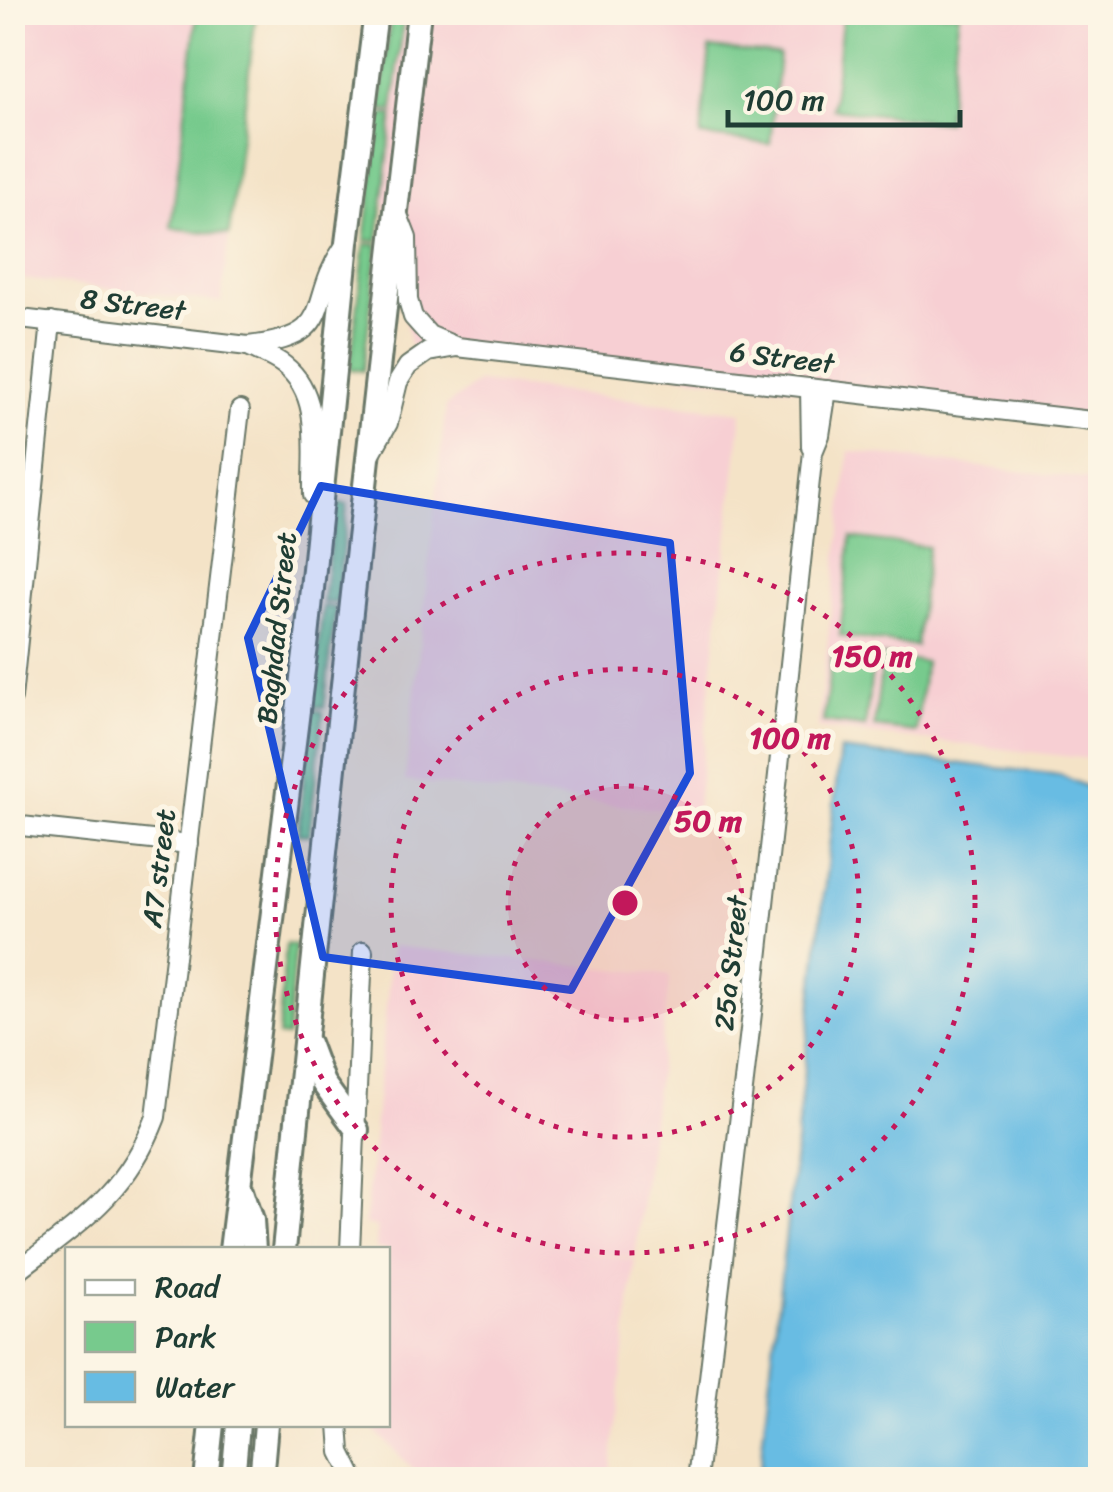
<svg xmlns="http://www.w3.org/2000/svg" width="1113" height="1492" viewBox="0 0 1113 1492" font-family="Sriracha,sans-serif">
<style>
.built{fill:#f7cfd3}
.green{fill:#77ca8d;stroke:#4b8460;stroke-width:2.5}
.water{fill:#67bce3;stroke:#437c8c;stroke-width:2.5}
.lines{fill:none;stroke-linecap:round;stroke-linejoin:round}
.minor-casing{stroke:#6a7767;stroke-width:22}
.major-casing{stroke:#6a7767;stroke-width:28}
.minor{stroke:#fff;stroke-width:18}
.major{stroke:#fff;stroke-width:22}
.marked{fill:#1d4ed8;fill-opacity:0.2;stroke:#1d4ed8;stroke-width:8;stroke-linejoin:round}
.ring{fill:none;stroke:#c2185b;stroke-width:5;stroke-dasharray:5 10}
.labels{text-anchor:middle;stroke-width:10;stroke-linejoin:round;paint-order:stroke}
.street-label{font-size:28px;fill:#1f3d34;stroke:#fcf5e5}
.centre{fill:#c2185b;stroke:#fcf5e5;stroke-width:5}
.ring-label{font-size:30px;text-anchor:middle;font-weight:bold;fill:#c2185b;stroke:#fcf5e5;stroke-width:10;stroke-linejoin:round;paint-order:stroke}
</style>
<rect width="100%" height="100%" fill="#fcf5e5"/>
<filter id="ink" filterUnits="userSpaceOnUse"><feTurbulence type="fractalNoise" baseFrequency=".01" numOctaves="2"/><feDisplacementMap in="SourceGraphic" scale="20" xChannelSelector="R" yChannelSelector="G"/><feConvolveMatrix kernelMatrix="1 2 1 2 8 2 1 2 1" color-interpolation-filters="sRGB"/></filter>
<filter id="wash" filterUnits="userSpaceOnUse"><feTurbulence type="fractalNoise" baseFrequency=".0048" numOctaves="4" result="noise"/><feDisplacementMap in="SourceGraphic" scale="40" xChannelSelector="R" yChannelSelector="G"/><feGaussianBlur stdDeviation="2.25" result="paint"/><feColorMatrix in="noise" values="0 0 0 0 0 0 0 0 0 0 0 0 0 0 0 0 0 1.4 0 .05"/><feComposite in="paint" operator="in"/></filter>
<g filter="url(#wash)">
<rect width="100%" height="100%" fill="#f4e3c7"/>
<!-- built -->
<g class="built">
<path d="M 13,13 L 256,13 L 221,302 L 13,278 Z"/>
<path d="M 371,13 L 1100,13 L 1100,299 L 1093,421 L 410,345 L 363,82 Z"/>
<path d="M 478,382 L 742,412 L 696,814 L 405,781 L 446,406 Z"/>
<path d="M 849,451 L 1100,481 L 1100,760 L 818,728 Z"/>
<path d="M 392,946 L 670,975 L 635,1258 L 559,1249 L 635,1260 L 609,1479 L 423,1479 L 369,1425 L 388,1424 L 388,1250 L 376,1249 L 377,1227 L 365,1225 Z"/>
</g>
<!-- green -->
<g class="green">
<path d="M 197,13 L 256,13 L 229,235 L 171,228 Z"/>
<path d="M 391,13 L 404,13 L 393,111 L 380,109 Z"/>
<path d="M 843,13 L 959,13 L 946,122 L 832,109 Z"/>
<path d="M 710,48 L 779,55 L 770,144 L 701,136 Z"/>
<path d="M 380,114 L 393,115 L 378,241 L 365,240 Z"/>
<path d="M 365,244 L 378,245 L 363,371 L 350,369 Z"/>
<path d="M 335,504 L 347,505 L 337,603 L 323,602 Z"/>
<path d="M 851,537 L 928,547 L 916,646 L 840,636 Z"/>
<path d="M 323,606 L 336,608 L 324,707 L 312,706 Z"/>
<path d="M 833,650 L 874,656 L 865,727 L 823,722 Z"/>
<path d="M 883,656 L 925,662 L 916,732 L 874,727 Z"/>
<path d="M 311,710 L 323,712 L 309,835 L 298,834 Z"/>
<path d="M 286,944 L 295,945 L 287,1037 L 278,1036 Z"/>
</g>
<!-- water -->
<path class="water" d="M 840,750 L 1061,775 L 1100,793 L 1100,1479 L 797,1480 L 759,1474 Z"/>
</g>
<g filter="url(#ink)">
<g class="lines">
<!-- minor casing -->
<g class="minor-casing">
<g id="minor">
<path d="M 398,215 L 407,238 L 408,300 L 413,317 L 429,335 L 457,347 L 1100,422"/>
<path d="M 12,318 L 248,346 C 340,336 305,303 344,247"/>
<path d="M 248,346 C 260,352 274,357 284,365 C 323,395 312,452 313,495"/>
<path d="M 810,388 L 811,447"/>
<path d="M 370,455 L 388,423 L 398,382 L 408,366 L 428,352 L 457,347"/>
<path d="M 12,698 L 51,322"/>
<path d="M 12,825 L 189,844"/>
<path d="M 350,1250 L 363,951"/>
<path d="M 12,1275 C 76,1225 126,1196 156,1117 L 240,410"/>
<path d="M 339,1424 L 341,1452 L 355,1480"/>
<path d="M 697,1480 L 754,996 L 813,452 L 820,435 L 827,390"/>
</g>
</g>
<!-- major casing -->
<g class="major-casing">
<g id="major">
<path d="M 308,1043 L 323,1083 L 357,1130"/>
<path d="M 242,1190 L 252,1220 L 254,1250"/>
<path d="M 231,1250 L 307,638 L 347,243 L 376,12"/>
<path d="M 284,1250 C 325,837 371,424 419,12"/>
<path d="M 206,1480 L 212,1424"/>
<path d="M 233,1480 L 238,1424"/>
<path d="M 261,1480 L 266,1424"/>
</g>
</g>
<!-- minor -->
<use href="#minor" class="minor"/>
<!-- major -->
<use href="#major" class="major"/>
</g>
</g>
<!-- marked area -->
<path class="marked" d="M 321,486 L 670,543 L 690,773 L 571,990 L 323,957 L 248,638 Z"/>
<!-- distance rings -->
<circle cx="625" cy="903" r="117" fill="#c2185b" fill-opacity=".12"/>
<g class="ring">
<circle cx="625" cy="903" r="117"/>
<circle cx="625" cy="903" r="234"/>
<circle cx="625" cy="903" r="350"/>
</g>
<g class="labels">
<!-- street labels -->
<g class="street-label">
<text transform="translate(133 304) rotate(7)" y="10">8 Street</text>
<text transform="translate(782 357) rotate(7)" y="10">6 Street</text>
<text transform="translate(276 628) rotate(-84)" y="10">Baghdad Street</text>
<text transform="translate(158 868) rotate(-83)" y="10">A7 street</text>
<text transform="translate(730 963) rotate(-84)" y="10">25a Street</text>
</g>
</g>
<circle cx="625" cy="903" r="15" class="centre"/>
<g class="ring-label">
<text x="872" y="666">150 m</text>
<text x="790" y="748">100 m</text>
<text x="708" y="831">50 m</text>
</g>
<!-- margin -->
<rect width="1113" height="1492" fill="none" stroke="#fcf5e5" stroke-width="50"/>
<!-- legend -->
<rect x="65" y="1247" width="325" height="180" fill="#fcf5e5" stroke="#a4ab9e" stroke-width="2.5"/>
<rect x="85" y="1280" width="50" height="15" fill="#ffffff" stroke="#a4ab9e" stroke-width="2.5"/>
<text x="155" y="1297" font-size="30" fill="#1f3d34">Road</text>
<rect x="85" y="1322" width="50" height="30" fill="#77ca8d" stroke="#a4ab9e" stroke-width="2.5"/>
<text x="155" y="1347" font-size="30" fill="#1f3d34">Park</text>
<rect x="85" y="1372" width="50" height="30" fill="#67bce3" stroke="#a4ab9e" stroke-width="2.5"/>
<text x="155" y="1397" font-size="30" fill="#1f3d34">Water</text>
<!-- scale -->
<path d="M728 110v15h232v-15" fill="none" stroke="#1f3d34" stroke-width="5"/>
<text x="743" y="110" font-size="30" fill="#1f3d34" stroke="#fcf5e5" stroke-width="8" paint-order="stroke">100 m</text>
</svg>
